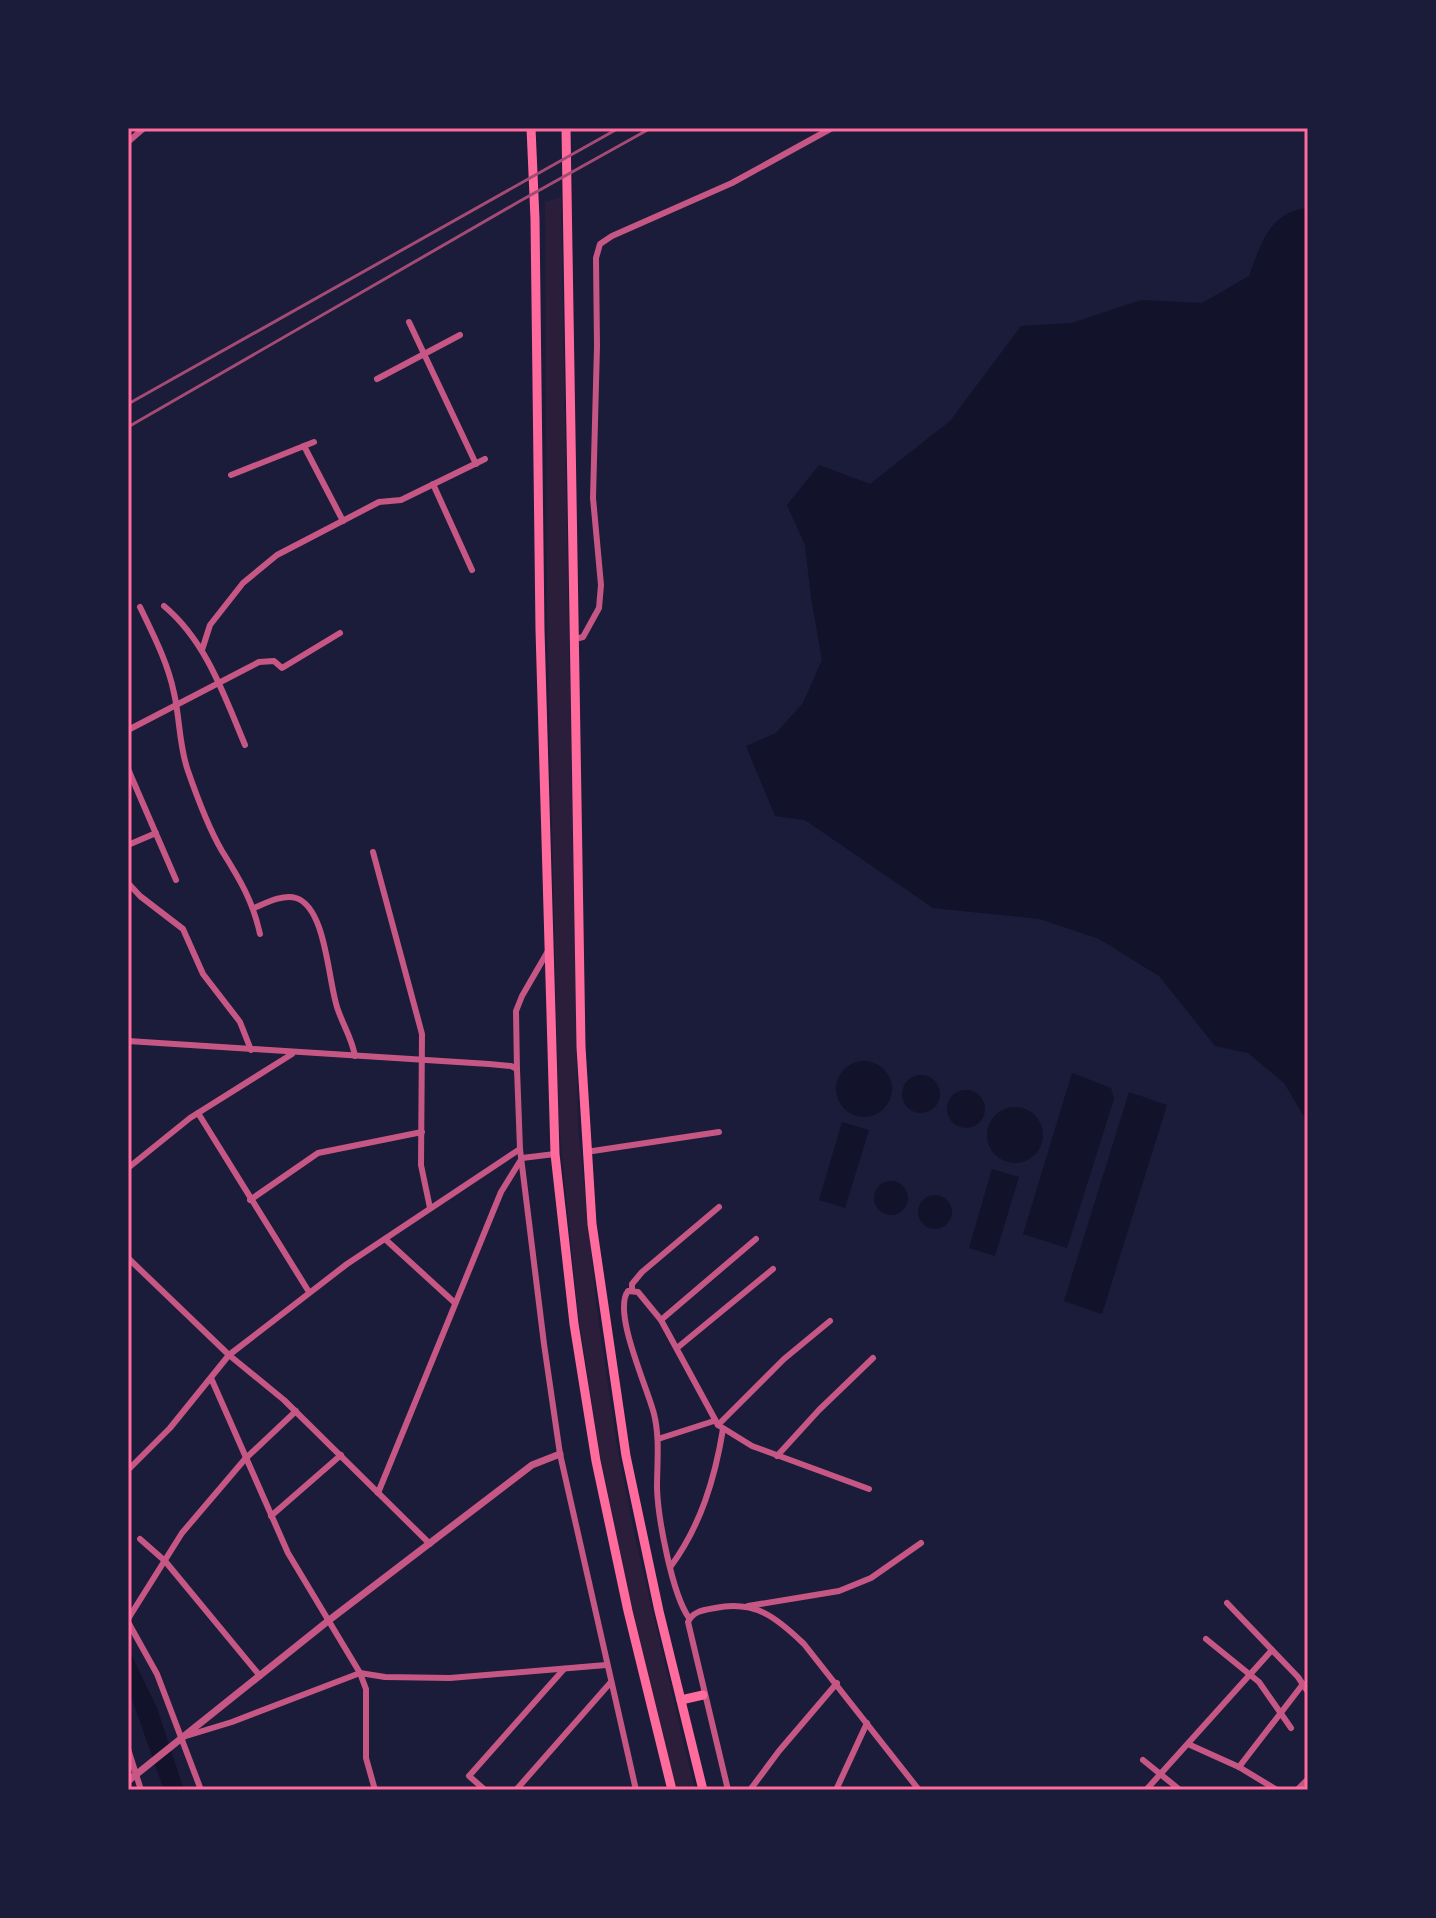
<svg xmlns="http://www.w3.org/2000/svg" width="1436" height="1918" viewBox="0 0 1436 1918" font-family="'PT Sans',sans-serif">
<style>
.green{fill:#2a1e3b}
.water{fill:#12122b}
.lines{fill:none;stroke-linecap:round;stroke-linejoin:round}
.minor{stroke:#c65784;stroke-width:6}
.tertiary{stroke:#c65784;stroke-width:7}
.trunk{stroke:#ff6b9d;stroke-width:9}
.rail{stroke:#a44b75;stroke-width:3}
.neatline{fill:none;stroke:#ff6b9d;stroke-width:3}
</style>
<rect width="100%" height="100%" fill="#1b1b3a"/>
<!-- green -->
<path class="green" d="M 561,197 L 578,1125 L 597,1310 L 617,1446 L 635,1537 L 695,1790 L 676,1790 L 630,1599 L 599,1450 L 578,1313 L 559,1126 L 547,620 L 545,202 Z"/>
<!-- water -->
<g class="water">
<path d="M 1308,208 L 1308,1123 L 1284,1083 L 1248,1053 L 1215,1046 L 1159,976 L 1099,939 L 1040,919 L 933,908 L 805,820 L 775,816 L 746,746 L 776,733 L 803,703 L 822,660 L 811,598 L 805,545 L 787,505 L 819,465 L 870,484 L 950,421 L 1021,326 L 1072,323 L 1141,300 L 1202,303 L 1249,276 C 1260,245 1270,211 1308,208 Z"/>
<circle cx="864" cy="1089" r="28"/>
<path d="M 1072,1073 L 1111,1088 L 1114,1099 L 1067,1248 L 1023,1234 Z"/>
<circle cx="921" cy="1094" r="19"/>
<circle cx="966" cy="1109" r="19"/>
<path d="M 1129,1092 L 1167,1105 L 1102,1314 L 1064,1301 Z"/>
<circle cx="1015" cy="1135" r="28"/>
<path d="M 842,1122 L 869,1130 L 845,1208 L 819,1200 Z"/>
<path d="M 992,1169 L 1019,1177 L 995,1256 L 969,1248 Z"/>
<circle cx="891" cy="1198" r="17"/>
<circle cx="935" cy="1212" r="17"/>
<path d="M 128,1648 L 157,1708 L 184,1790 L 164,1790 L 128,1688 Z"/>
</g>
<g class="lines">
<!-- minor -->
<g class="minor">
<path d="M 128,142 L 144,128"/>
<path d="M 409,322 L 476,464"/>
<path d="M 377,379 L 460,335"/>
<path d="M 304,446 L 343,521"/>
<path d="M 231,475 L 314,442"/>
<path d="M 433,484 L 472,570"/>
<path d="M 164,606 C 206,641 224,695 245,745"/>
<path d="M 140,607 C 153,634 168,663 174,693 C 180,719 179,746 188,771 C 197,797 208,827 222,851 C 239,878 253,901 260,934"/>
<path d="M 575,639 L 583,637 L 599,608 L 601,585 L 593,498 L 597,346 L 596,258 L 600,244 L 612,236 L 732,183 L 832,128"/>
<path d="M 202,650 L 210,625 L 243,583 L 277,555 L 379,502 L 401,500 L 485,459"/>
<path d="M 128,730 L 259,662 L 274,661 L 282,668 L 340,633"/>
<path d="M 128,769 L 176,880"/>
<path d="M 128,845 L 156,833"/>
<path d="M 373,852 L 422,1034 L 421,1165 L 430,1208"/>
<path d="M 128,883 L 140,896 L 183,929 L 203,974 L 240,1022 L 251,1050"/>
<path d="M 254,908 C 266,903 283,894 296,898 C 327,908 328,984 338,1010 C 344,1027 352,1039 355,1056"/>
<path d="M 128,1041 L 489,1064 L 511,1066 L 517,1069 L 520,1149 L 544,1344 L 560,1454 L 636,1790"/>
<path d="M 517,1071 L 516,1011 L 522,996 L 548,951"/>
<path d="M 198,1113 L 309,1292"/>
<path d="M 586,1152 L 719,1132"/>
<path d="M 128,1168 L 190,1118 L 292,1054"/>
<path d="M 250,1200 L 318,1153 L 422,1132"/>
<path d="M 385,1239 L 455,1303"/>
<path d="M 128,1258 L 229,1355 L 284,1400 L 430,1544"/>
<path d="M 632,1290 L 632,1284 L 642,1272 L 719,1207"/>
<path d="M 661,1320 L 756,1239"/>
<path d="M 677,1348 L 773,1269"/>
<path d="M 211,1378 L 288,1553 L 360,1673 L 366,1689 L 366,1758 L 375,1790"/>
<path d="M 718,1425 L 784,1359 L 830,1321"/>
<path d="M 658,1439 L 714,1421"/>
<path d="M 777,1456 L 819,1410 L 873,1358"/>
<path d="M 128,1470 L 170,1428 L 229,1355 L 347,1264 L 520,1149"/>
<path d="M 378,1493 L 501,1192 L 522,1158 L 555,1154"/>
<path d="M 271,1516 L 341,1455"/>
<path d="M 140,1539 L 165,1561 L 260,1676"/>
<path d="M 671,1566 C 701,1525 715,1478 723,1429"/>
<path d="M 1227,1603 L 1298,1677 L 1308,1692"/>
<path d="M 748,1606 L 839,1591 L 871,1578 L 921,1543"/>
<path d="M 689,1618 C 672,1594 658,1518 657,1488 C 657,1463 660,1438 654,1414 C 648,1389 612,1312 628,1291 L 638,1292 L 661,1320 L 718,1425 L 752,1446 L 869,1489"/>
<path d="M 128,1619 L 182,1533 L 245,1459 L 296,1411"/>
<path d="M 128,1622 L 157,1674 L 201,1790"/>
<path d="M 1206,1639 L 1259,1682 L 1291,1728"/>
<path d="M 186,1736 L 232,1722 L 360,1673 L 385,1677 L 450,1678 L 606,1665"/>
<path d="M 1188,1744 L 1239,1767 L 1277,1790"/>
<path d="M 128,1749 L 141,1790"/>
<path d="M 1143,1760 L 1180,1790"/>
<path d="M 1239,1767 L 1303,1684"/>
<path d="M 485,1790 L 469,1776 L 564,1669"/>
<path d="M 516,1790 L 611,1682"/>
<path d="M 728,1790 L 688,1622 C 693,1611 704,1610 715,1608 C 755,1600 776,1617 804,1644 L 919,1790"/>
<path d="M 750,1790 L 779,1751 L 837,1683"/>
<path d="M 836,1790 L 867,1723"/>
<path d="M 1146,1790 L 1272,1650"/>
<path d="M 1297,1790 L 1308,1779"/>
</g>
<!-- tertiary -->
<path class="tertiary" d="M 128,1781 L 328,1621 L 532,1465 L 560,1454"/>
<!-- trunk -->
<g class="trunk">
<path d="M 531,128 L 535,219 L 540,630 L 555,1154 L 574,1324 L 596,1461 L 628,1611 L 672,1790"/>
<path d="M 566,128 L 581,1047 L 592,1224 L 626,1456 L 659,1611 L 703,1790"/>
<path d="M 681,1700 L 703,1695"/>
</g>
<!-- rail -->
<g class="rail">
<path d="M 128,404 L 619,128"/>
<path d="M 128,427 L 520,201 L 651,128"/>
</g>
</g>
<!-- border -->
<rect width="1436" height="1918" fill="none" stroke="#1b1b3a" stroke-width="260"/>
<rect x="130" y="130" width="1176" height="1658" class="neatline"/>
</svg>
